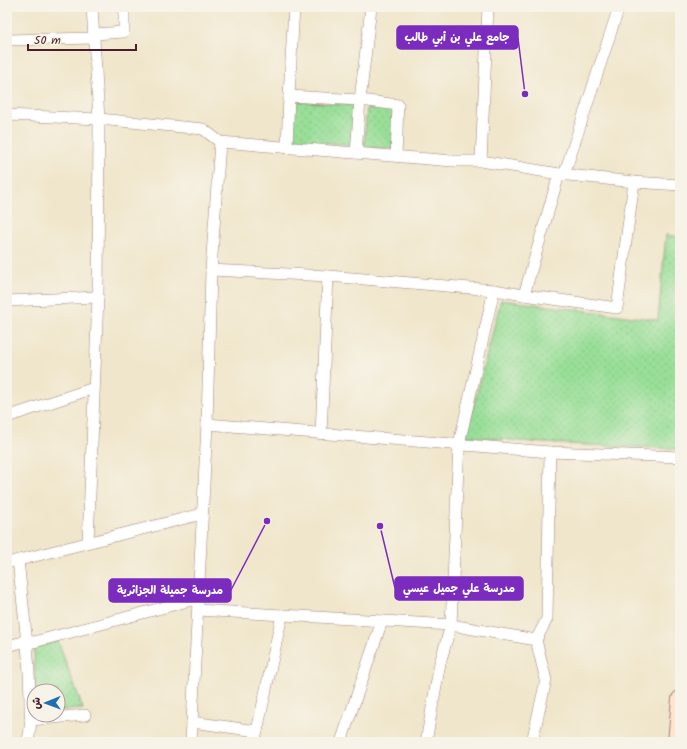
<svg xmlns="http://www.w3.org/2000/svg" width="687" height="749" viewBox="0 0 687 749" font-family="Kalam,'Playpen Sans Arabic',sans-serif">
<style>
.park{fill:url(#park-dots);stroke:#727f62}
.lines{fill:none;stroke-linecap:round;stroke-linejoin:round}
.street-casing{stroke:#9d827b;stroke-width:12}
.secondary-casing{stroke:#9d827b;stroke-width:18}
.street{stroke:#fff;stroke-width:11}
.secondary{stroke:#fde5d0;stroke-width:16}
.leader{fill:none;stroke:#7b2cbf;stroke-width:1.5}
.callout-dot{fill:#7b2cbf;stroke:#f7f3e8;stroke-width:1.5}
.callout{fill:#7b2cbf;stroke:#7b2cbf;stroke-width:1.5}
.callout-label{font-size:11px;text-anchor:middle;font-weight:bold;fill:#fff}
</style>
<defs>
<pattern id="park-dots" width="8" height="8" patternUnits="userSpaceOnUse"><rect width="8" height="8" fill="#99df98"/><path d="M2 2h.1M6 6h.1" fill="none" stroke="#85bf83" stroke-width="1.8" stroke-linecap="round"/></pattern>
</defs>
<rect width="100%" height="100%" fill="#f7f3e8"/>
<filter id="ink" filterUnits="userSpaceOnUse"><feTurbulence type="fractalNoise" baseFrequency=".025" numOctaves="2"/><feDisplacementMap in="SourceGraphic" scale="8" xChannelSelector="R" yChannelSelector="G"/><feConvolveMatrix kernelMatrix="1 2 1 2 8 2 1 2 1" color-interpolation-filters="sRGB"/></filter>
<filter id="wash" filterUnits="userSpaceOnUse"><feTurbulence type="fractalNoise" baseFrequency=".012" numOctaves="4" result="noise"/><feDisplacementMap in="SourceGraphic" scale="16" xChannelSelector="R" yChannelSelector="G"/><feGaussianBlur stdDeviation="0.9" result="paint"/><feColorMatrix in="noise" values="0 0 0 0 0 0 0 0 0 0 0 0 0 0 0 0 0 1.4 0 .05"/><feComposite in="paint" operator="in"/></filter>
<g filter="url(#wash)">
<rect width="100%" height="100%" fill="#f0e6cb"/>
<!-- park -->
<g class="park">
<path d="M 293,101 L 356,105 L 353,145 L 290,140 Z"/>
<path d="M 367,108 L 397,110 L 394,149 L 364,147 Z"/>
<path d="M 666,235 L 680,237 L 680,449 L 543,443 L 466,436 L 501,300 L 658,320 Z"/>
<path d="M 58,641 L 83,709 L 58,710 L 58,691 L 35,691 L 34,648 Z"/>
</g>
</g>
<g filter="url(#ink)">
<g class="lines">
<!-- street casing -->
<g class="street-casing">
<g id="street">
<path d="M 94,34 L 124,32 L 124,7"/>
<path d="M 7,40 L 94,38"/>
<path d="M 289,96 L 360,100 L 398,105 L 396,156"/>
<path d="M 7,115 L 99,119 L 203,129 L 220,142 L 453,161 L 481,161 L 559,174 L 634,182 L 680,185"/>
<path d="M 287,148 L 289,96 L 294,7"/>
<path d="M 356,153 L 360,100 L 371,7"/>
<path d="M 481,161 L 488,7"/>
<path d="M 559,174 L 524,295 L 617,308 L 634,182"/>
<path d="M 564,175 L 619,7"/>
<path d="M 211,270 L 328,276 L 494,290 L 524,295"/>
<path d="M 7,301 L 98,297"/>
<path d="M 7,417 L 94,388"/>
<path d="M 207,424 L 550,452 L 680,457"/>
<path d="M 321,434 L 328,276"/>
<path d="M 88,542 L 98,297 L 99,119 L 92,7"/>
<path d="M 18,560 C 23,608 30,657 30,706 C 30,719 32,731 27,742"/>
<path d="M 7,563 L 202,514"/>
<path d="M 198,610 L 451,625 L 536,640 L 546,680 L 532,742"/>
<path d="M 536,640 L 547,619 L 550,452"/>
<path d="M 7,646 L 27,641 L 34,642 L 199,598"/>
<path d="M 30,720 L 85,715"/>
<path d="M 192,722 L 257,731 L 254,742"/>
<path d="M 257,731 L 282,615"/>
<path d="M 191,742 L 207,424 L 211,270 L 220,142"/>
<path d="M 341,742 L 382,621"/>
<path d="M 426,742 L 440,663 L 451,625 L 459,444 L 494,290"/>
</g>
</g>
<!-- secondary casing -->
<g class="secondary-casing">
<path id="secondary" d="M 676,742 L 680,699"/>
</g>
<!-- street -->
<use href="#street" class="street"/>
<!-- secondary -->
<use href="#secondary" class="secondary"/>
</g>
</g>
<!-- callouts -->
<path class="leader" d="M525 94L518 38M380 526L395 588M267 521L231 590"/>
<g class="callout-dot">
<circle cx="525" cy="94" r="4"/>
<circle cx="380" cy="526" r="4"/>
<circle cx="267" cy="521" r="4"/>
</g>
<g class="callout">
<rect x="397" y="26" width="121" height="23" rx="4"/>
<rect x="395" y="577" width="128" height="23" rx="4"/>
<rect x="109" y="579" width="122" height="23" rx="4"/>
</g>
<g class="callout-label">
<text x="457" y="41">جامع علي بن أبي طالب</text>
<text x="459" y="592">مدرسة علي جميل عيسي</text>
<text x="170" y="594">مدرسة جميلة الجزائرية</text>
</g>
<!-- margin -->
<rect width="687" height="749" fill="none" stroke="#f7f3e8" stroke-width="24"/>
<!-- north arrow -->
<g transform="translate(46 703) rotate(269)"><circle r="19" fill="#f7f3e8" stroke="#b29e9c"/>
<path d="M0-3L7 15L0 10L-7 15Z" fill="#1f6fb2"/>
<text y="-6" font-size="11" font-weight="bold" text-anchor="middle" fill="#4a1f2b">ش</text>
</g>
<!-- scale -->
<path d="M28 44v6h108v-6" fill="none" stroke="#4a1f2b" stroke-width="2"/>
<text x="34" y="44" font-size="12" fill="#4a1f2b" stroke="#f7f3e8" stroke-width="3" paint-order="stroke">50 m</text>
</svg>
